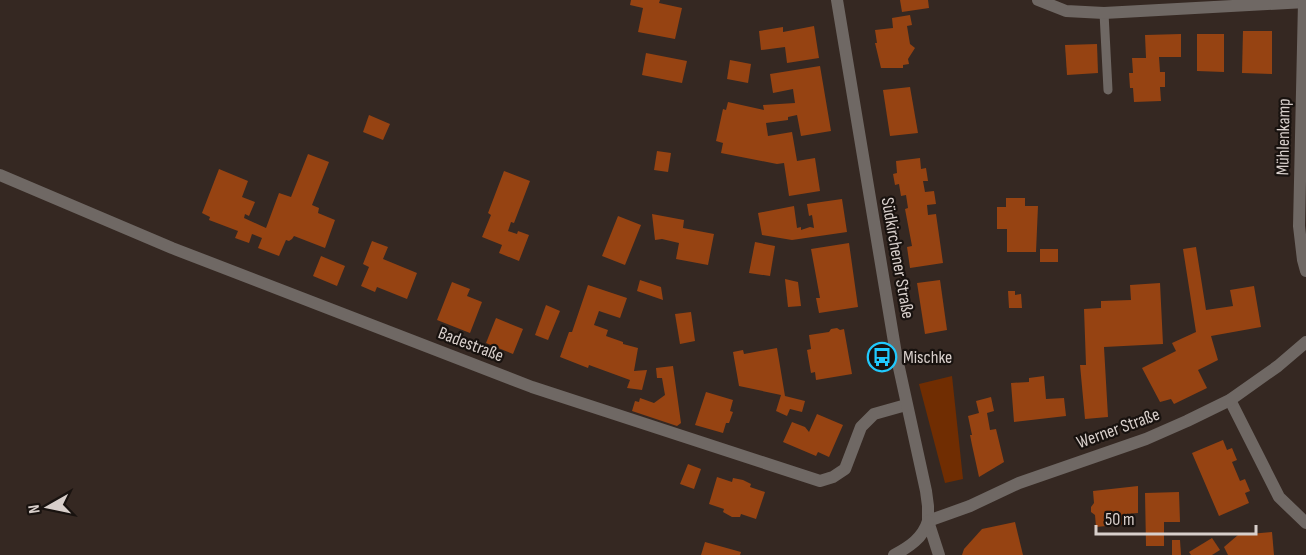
<svg xmlns="http://www.w3.org/2000/svg" width="1306" height="555" viewBox="0 0 1306 555" font-family="'Sofia Sans Condensed',sans-serif">
<style>
.green{fill:#702d02}
.building{fill:#964312}
.lines{fill:none;stroke-linecap:round;stroke-linejoin:round}
.service{stroke:#6f6864;stroke-width:9}
.minor{stroke:#6f6864;stroke-width:12}
.tertiary{stroke:#6f6864;stroke-width:12}
.labels{text-anchor:middle;stroke-width:4.5;stroke-linejoin:round;paint-order:stroke}
.street-label{font-size:18px;fill:#d8cfcb;stroke:#18120f}
.poi-label{font-size:18px;fill:#d8cfcb;stroke:#18120f;text-anchor:start}
</style>
<rect width="100%" height="100%" fill="#352822"/>
<!-- green -->
<path class="green" d="M 952,376 L 963,479 L 945,483 L 919,384 Z"/>
<!-- building -->
<g class="building">
<path d="M 631,0 L 660,0 L 659,3 L 682,8 L 675,39 L 638,32 L 643,8 L 630,5 Z"/>
<path d="M 900,0 L 928,0 L 929,8 L 902,12 Z"/>
<path d="M 910,15 L 912,25 L 907,26 L 910,44 L 915,48 L 908,59 L 909,64 L 903,65 L 903,68 L 881,68 L 875,43 L 877,43 L 875,30 L 893,28 L 892,18 Z"/>
<path d="M 814,26 L 819,58 L 787,63 L 785,47 L 761,50 L 759,31 L 783,27 L 783,32 Z"/>
<path d="M 1243,31 L 1272,31 L 1272,74 L 1242,73 Z"/>
<path d="M 1181,34 L 1181,57 L 1159,57 L 1160,72 L 1165,72 L 1165,87 L 1160,87 L 1161,101 L 1134,102 L 1133,88 L 1130,88 L 1129,73 L 1133,73 L 1132,58 L 1146,58 L 1145,35 Z"/>
<path d="M 1197,34 L 1224,34 L 1224,72 L 1197,71 Z"/>
<path d="M 1097,44 L 1098,73 L 1067,75 L 1065,45 Z"/>
<path d="M 646,53 L 687,61 L 682,83 L 642,75 Z"/>
<path d="M 730,60 L 751,64 L 748,83 L 727,79 Z"/>
<path d="M 820,66 L 831,131 L 801,136 L 797,115 L 788,117 L 788,120 L 766,123 L 768,136 L 792,132 L 797,161 L 815,158 L 820,191 L 789,196 L 784,163 L 777,164 L 721,153 L 723,143 L 716,141 L 723,109 L 726,110 L 728,102 L 764,110 L 763,105 L 795,103 L 793,89 L 773,93 L 770,74 Z"/>
<path d="M 910,87 L 918,133 L 890,136 L 883,90 Z"/>
<path d="M 369,115 L 390,124 L 383,140 L 363,132 Z"/>
<path d="M 657,151 L 671,153 L 668,172 L 654,170 Z"/>
<path d="M 308,154 L 329,162 L 312,205 L 319,208 L 318,213 L 335,220 L 325,248 L 294,236 L 292,239 L 289,241 L 286,240 L 279,256 L 258,248 L 262,238 L 252,234 L 249,243 L 235,238 L 238,231 L 209,220 L 210,217 L 202,213 L 219,169 L 248,181 L 242,197 L 255,202 L 249,216 L 245,214 L 244,218 L 266,228 L 279,193 L 291,197 Z"/>
<path d="M 920,158 L 921,169 L 926,168 L 928,181 L 923,181 L 925,192 L 934,191 L 936,204 L 927,205 L 928,215 L 936,214 L 943,263 L 910,268 L 907,247 L 912,246 L 905,209 L 908,208 L 906,195 L 901,196 L 899,184 L 895,185 L 893,174 L 897,173 L 896,161 Z"/>
<path d="M 504,171 L 530,181 L 514,223 L 511,222 L 508,231 L 517,234 L 518,231 L 529,235 L 519,261 L 499,253 L 502,245 L 482,237 L 491,215 L 488,213 Z"/>
<path d="M 1006,198 L 1025,198 L 1025,206 L 1038,206 L 1036,252 L 1007,252 L 1007,229 L 997,229 L 997,207 L 1006,207 Z"/>
<path d="M 842,199 L 847,232 L 792,240 L 762,235 L 758,213 L 794,206 L 797,228 L 801,227 L 801,230 L 810,227 L 814,228 L 812,215 L 809,216 L 807,204 Z"/>
<path d="M 652,214 L 684,220 L 683,228 L 714,234 L 708,265 L 676,259 L 679,243 L 662,239 L 655,240 Z"/>
<path d="M 618,216 L 641,225 L 625,265 L 602,256 Z"/>
<path d="M 372,241 L 388,247 L 383,259 L 417,273 L 407,299 L 377,287 L 375,292 L 361,286 L 369,267 L 363,264 Z"/>
<path d="M 755,242 L 775,246 L 770,276 L 749,273 Z"/>
<path d="M 849,243 L 858,307 L 819,313 L 816,298 L 820,298 L 811,249 Z"/>
<path d="M 1196,247 L 1206,310 L 1233,306 L 1230,290 L 1254,286 L 1261,327 L 1211,336 L 1218,360 L 1198,370 L 1207,388 L 1174,404 L 1171,399 L 1160,402 L 1142,368 L 1176,351 L 1172,343 L 1196,332 L 1183,249 Z"/>
<rect x="1040" y="249" width="18" height="13"/>
<path d="M 321,256 L 345,266 L 337,286 L 313,276 Z"/>
<path d="M 785,279 L 798,282 L 801,306 L 788,307 Z"/>
<path d="M 640,280 L 661,287 L 663,300 L 637,291 Z"/>
<path d="M 940,280 L 947,330 L 925,334 L 917,283 Z"/>
<path d="M 452,282 L 470,289 L 467,296 L 482,302 L 470,333 L 437,320 Z"/>
<path d="M 1160,283 L 1163,344 L 1104,347 L 1108,417 L 1085,419 L 1080,365 L 1086,365 L 1084,309 L 1101,308 L 1101,301 L 1131,300 L 1130,285 Z"/>
<path d="M 588,285 L 627,298 L 620,318 L 599,311 L 594,325 L 608,330 L 606,336 L 623,342 L 623,344 L 638,348 L 634,371 L 647,370 L 642,390 L 627,388 L 630,380 L 589,365 L 588,368 L 560,357 L 569,332 L 572,332 Z"/>
<path d="M 1008,291 L 1015,291 L 1015,295 L 1021,294 L 1022,308 L 1009,308 Z"/>
<path d="M 546,305 L 560,311 L 548,340 L 535,335 Z"/>
<path d="M 691,312 L 695,341 L 680,344 L 675,314 Z"/>
<path d="M 496,318 L 523,329 L 513,354 L 486,343 Z"/>
<path d="M 837,328 L 840,330 L 844,329 L 852,374 L 816,380 L 815,372 L 811,373 L 807,350 L 811,349 L 809,335 L 829,332 L 831,329 Z"/>
<path d="M 777,348 L 785,396 L 805,401 L 802,412 L 790,409 L 787,416 L 776,411 L 781,395 L 739,386 L 733,352 L 743,350 L 744,354 Z"/>
<path d="M 673,366 L 681,423 L 677,426 L 632,411 L 635,401 L 639,402 L 640,398 L 654,403 L 665,395 L 662,378 L 657,378 L 656,368 Z"/>
<path d="M 1044,376 L 1046,399 L 1064,398 L 1066,416 L 1014,422 L 1011,383 L 1029,382 L 1029,378 Z"/>
<path d="M 706,392 L 733,400 L 730,411 L 733,412 L 729,423 L 726,423 L 723,433 L 695,425 Z"/>
<path d="M 991,397 L 994,411 L 987,413 L 990,430 L 996,429 L 1004,462 L 979,477 L 972,445 L 970,435 L 972,435 L 968,416 L 979,413 L 976,401 Z"/>
<path d="M 817,414 L 843,425 L 829,457 L 818,452 L 816,456 L 783,442 L 792,422 L 805,427 L 809,432 Z"/>
<path d="M 1223,440 L 1227,450 L 1232,448 L 1237,460 L 1232,462 L 1240,481 L 1245,479 L 1250,491 L 1245,493 L 1249,503 L 1219,516 L 1192,453 Z"/>
<path d="M 688,464 L 701,469 L 694,489 L 680,484 Z"/>
<path d="M 717,477 L 732,482 L 733,478 L 743,480 L 751,484 L 750,487 L 765,492 L 756,519 L 741,514 L 740,517 L 732,517 L 723,512 L 724,509 L 709,504 Z"/>
<path d="M 1138,486 L 1138,513 L 1125,514 L 1126,524 L 1096,527 L 1095,515 L 1091,512 L 1091,507 L 1094,503 L 1093,491 Z"/>
<path d="M 1179,492 L 1180,522 L 1164,522 L 1164,546 L 1146,546 L 1145,493 Z"/>
<path d="M 1015,522 L 1023,555 L 962,555 L 964,549 L 982,529 Z"/>
<path d="M 1272,532 L 1274,555 L 1228,555 L 1224,547 L 1238,535 Z"/>
<path d="M 1212,538 L 1220,550 L 1212,555 L 1191,555 L 1189,552 Z"/>
<path d="M 1172,540 L 1180,540 L 1181,555 L 1172,555 Z"/>
<path d="M 705,542 L 741,552 L 740,555 L 701,555 Z"/>
</g>
<g class="lines">
<!-- service -->
<path class="service" d="M 1104,13 L 1108,90"/>
<!-- minor -->
<g class="minor">
<path d="M 1038,0 L 1066,11 L 1104,13 L 1306,2"/>
<path d="M 1304,2 L 1299,226 L 1303,260 L 1306,271"/>
<path d="M 0,175 L 172,248 L 532,387 L 820,481 L 833,477 L 845,469 L 861,427 L 874,414 L 906,405"/>
<path d="M 1230,400 L 1279,497 L 1306,523"/>
</g>
<!-- tertiary -->
<g class="tertiary">
<path d="M 837,0 L 896,354 L 926,491 L 928,506 L 928,521 L 939,555"/>
<path d="M 928,521 L 970,506 L 1019,483 L 1146,439 L 1187,421 L 1230,400 L 1278,366 L 1306,342"/>
<path d="M 894,555 C 909,547 923,538 928,521"/>
</g>
</g>
<!-- icons -->
<defs>
<g id="bus-ring" transform="scale(1.5)"><circle r="9.5" fill="#18120f" stroke="#21c9fd" stroke-width="1.5"/><path d="M-5-6H5V4H4V6H2V4H-2V6H-4V4H-5ZM-3.5-4V0h7V-4ZM-3.5 1.2v1.5H-2V1.2ZM2 1.2v1.5H3.5V1.2Z" fill="#21c9fd"/></g>
</defs>
<g fill-rule="evenodd">
<use href="#bus-ring" x="882" y="357"/>
</g>
<g class="labels">
<!-- street labels -->
<g class="street-label">
<text transform="translate(1283 137) rotate(-89)" y="6">Mühlenkamp</text>
<text transform="translate(898 258) rotate(80)" y="6">Südkirchener Straße</text>
<text transform="translate(471 344) rotate(21)" y="6">Badestraße</text>
<text transform="translate(1118 428) rotate(-20)" y="6">Werner Straße</text>
</g>
<!-- poi labels -->
<g class="poi-label">
<text x="903" y="363">Mischke</text>
</g>
</g>
<!-- north arrow -->
<g transform="translate(48 507) rotate(261)" stroke="#18120f" stroke-width="4.5" paint-order="stroke">
<path d="M0-4.5L10 22L0 15L-10 22Z" fill="#d8cfcb"/>
<text y="-9" font-size="16" font-weight="bold" text-anchor="middle" fill="#d8cfcb">N</text>
</g>
<!-- scale -->
<path d="M1096 525v9h160v-9" fill="none" stroke="#d8cfcb" stroke-width="3"/>
<text x="1105" y="525" font-size="18" fill="#d8cfcb" stroke="#18120f" stroke-width="4.5" paint-order="stroke">50 m</text>
</svg>
